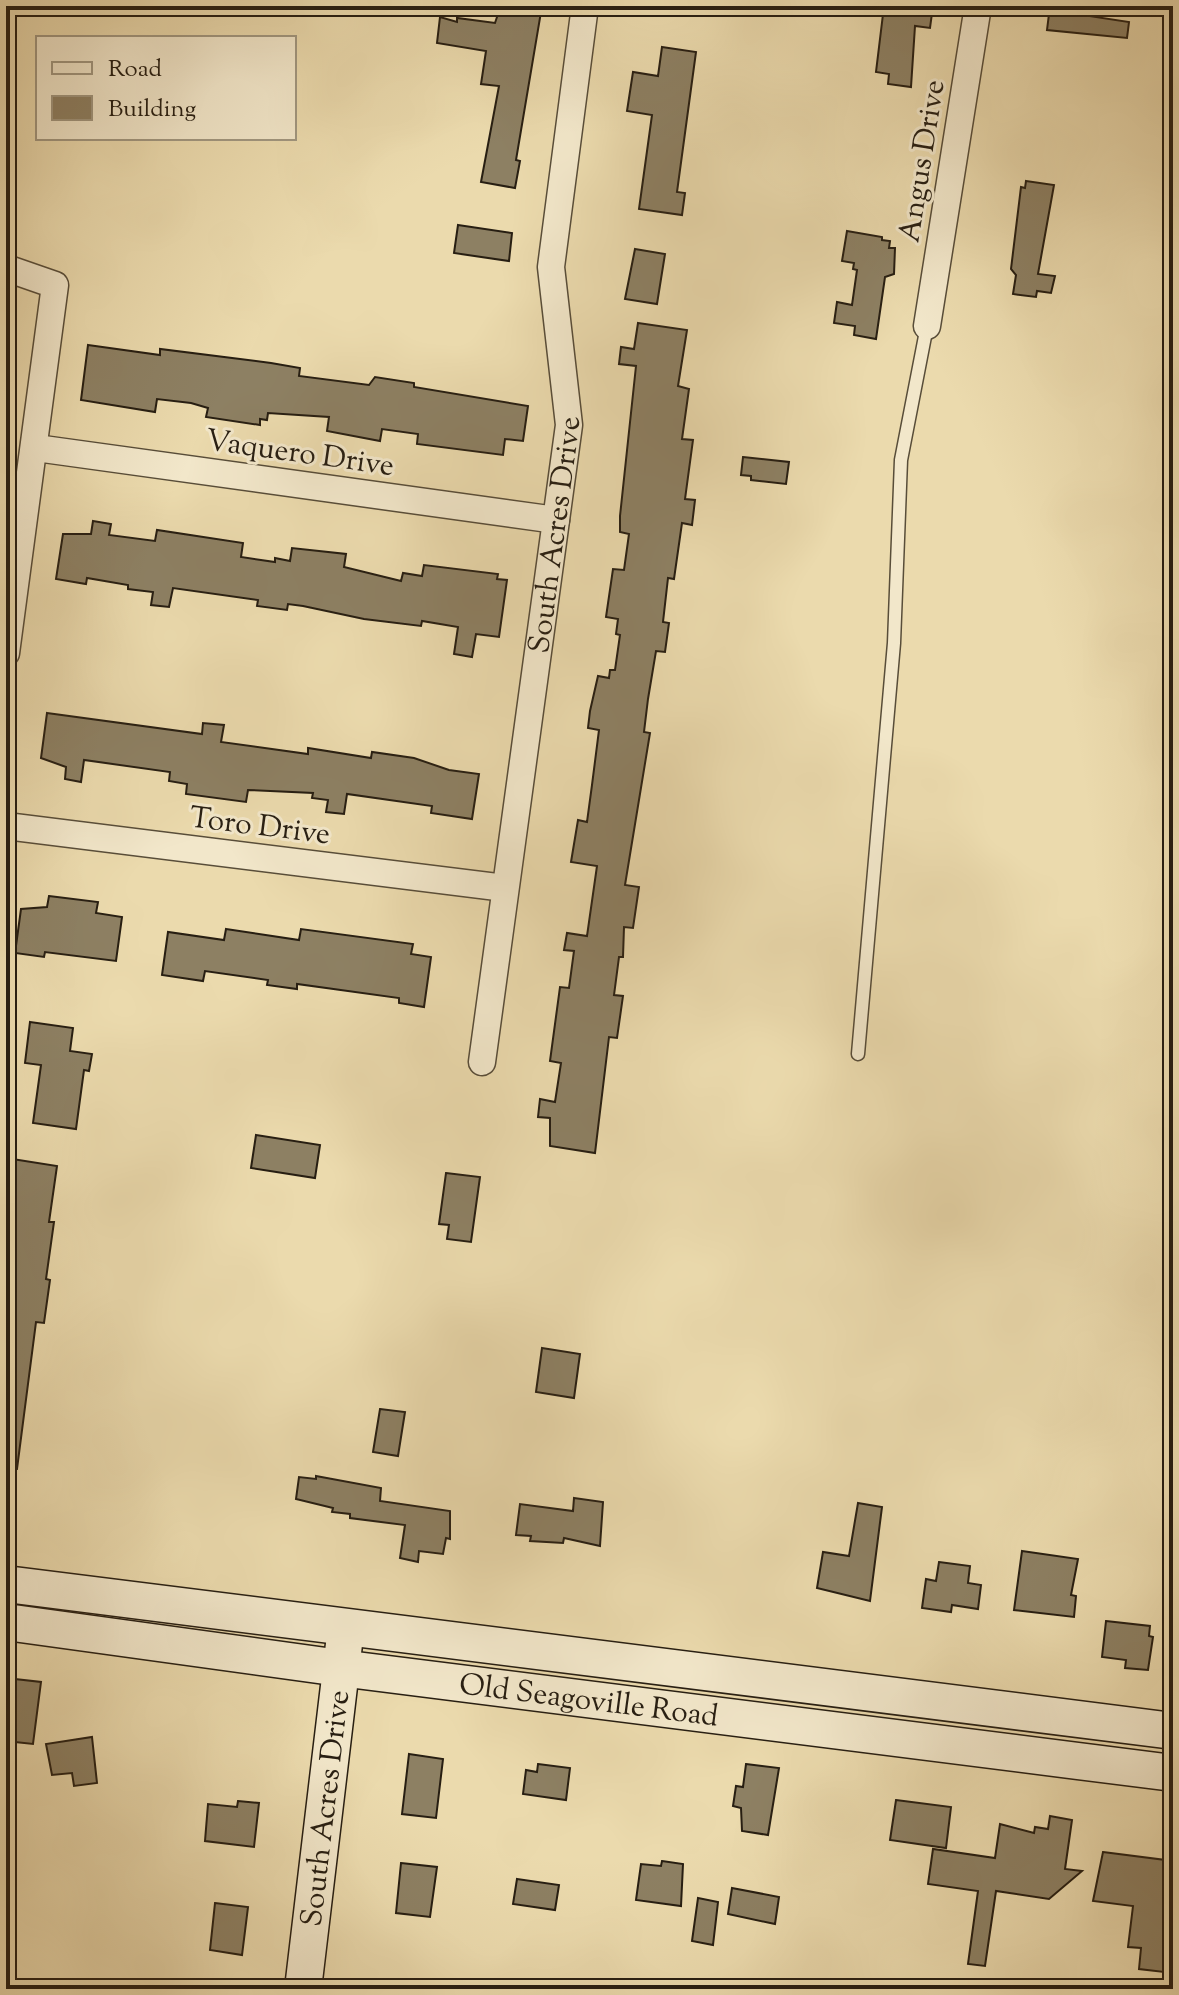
<svg xmlns="http://www.w3.org/2000/svg" width="1179" height="1995" viewBox="0 0 1179 1995" font-family="'Sorts Mill Goudy',serif">
<style>
.building{fill:#8d8063;stroke:#271e12;stroke-width:2}
.lines{fill:none;stroke-linecap:round;stroke-linejoin:round}
.lane-casing{stroke:#584d39;stroke-width:15}
.street-casing{stroke:#584d39;stroke-width:29}
.secondary-casing{stroke:#271e12;stroke-width:39}
.lane{stroke:#f2e7ca;stroke-width:12}
.street{stroke:#f2e7ca;stroke-width:26}
.secondary{stroke:#f2e7ca;stroke-width:36}
.labels{text-anchor:middle;stroke-width:6;stroke-linejoin:round;paint-order:stroke}
.street-label{font-size:30px;fill:#271e12;stroke:#f2e7ca}
</style>
<rect width="100%" height="100%" fill="#ebdaad"/>
<filter id="stains"><feTurbulence type="fractalNoise" baseFrequency=".0025" numOctaves="4"/><feColorMatrix values="0 0 0 0 .2 0 0 0 0 .09 0 0 0 0 .02 0 0 0 .5 -.17"/></filter>
<radialGradient id="worn" r=".72"><stop offset=".6" stop-color="#630" stop-opacity="0"/><stop offset="1" stop-color="#630" stop-opacity=".3"/></radialGradient>
<!-- building -->
<g class="building">
<path d="M 507,6 L 542,6 L 516,160 L 520,161 L 515,188 L 481,182 L 499,86 L 481,84 L 486,51 L 437,43 L 440,17 L 457,22 L 457,18 L 495,23 L 499,11 L 506,12 Z"/>
<path d="M 884,6 L 933,6 L 930,28 L 915,26 L 911,87 L 888,84 L 889,74 L 876,72 Z"/>
<path d="M 1050,6 L 1090,6 L 1089,16 L 1129,22 L 1127,38 L 1047,30 Z"/>
<path d="M 662,47 L 696,52 L 677,192 L 685,193 L 682,215 L 639,209 L 652,115 L 627,111 L 633,72 L 658,76 Z"/>
<path d="M 1026,181 L 1054,185 L 1038,274 L 1055,276 L 1051,293 L 1037,291 L 1036,297 L 1013,294 L 1016,275 L 1011,269 L 1021,187 L 1025,188 Z"/>
<path d="M 458,225 L 512,233 L 509,261 L 454,253 Z"/>
<path d="M 847,231 L 882,237 L 882,240 L 890,241 L 889,248 L 895,248 L 894,274 L 885,277 L 876,339 L 854,335 L 855,326 L 834,323 L 837,302 L 852,305 L 857,270 L 853,269 L 854,263 L 842,261 Z"/>
<path d="M 635,249 L 665,254 L 657,304 L 625,299 Z"/>
<path d="M 638,323 L 687,330 L 678,386 L 689,389 L 682,439 L 693,440 L 685,499 L 695,500 L 692,525 L 682,523 L 674,579 L 668,578 L 663,622 L 669,623 L 665,652 L 656,651 L 648,699 L 644,732 L 650,733 L 625,885 L 639,887 L 633,928 L 624,927 L 623,957 L 619,957 L 614,995 L 623,996 L 617,1038 L 609,1037 L 595,1153 L 550,1146 L 550,1118 L 538,1117 L 540,1099 L 555,1102 L 561,1063 L 550,1061 L 560,987 L 569,988 L 574,951 L 564,950 L 567,933 L 587,936 L 597,866 L 571,862 L 578,820 L 587,822 L 592,785 L 599,730 L 588,728 L 590,711 L 598,676 L 609,678 L 610,670 L 615,670 L 620,635 L 616,634 L 618,619 L 606,617 L 613,569 L 624,570 L 629,534 L 620,532 L 620,516 L 636,366 L 619,364 L 621,347 L 634,349 Z"/>
<path d="M 88,345 L 160,355 L 160,349 L 271,363 L 300,368 L 299,376 L 369,385 L 375,377 L 414,383 L 414,387 L 528,406 L 523,441 L 505,439 L 503,455 L 417,444 L 418,434 L 382,429 L 380,441 L 327,431 L 329,417 L 268,413 L 267,420 L 260,419 L 260,425 L 206,417 L 208,408 L 191,403 L 157,399 L 155,412 L 81,400 Z"/>
<path d="M 743,457 L 789,462 L 786,484 L 751,480 L 751,476 L 741,475 Z"/>
<path d="M 93,521 L 111,524 L 109,535 L 155,541 L 157,530 L 243,543 L 241,557 L 275,562 L 275,558 L 290,561 L 292,548 L 346,554 L 344,567 L 401,581 L 403,573 L 422,576 L 424,565 L 498,574 L 497,579 L 507,580 L 499,637 L 476,634 L 472,657 L 454,654 L 458,627 L 422,621 L 421,626 L 364,619 L 303,606 L 288,604 L 287,610 L 257,606 L 258,600 L 173,588 L 169,607 L 151,605 L 153,592 L 128,589 L 128,585 L 87,578 L 86,584 L 56,579 L 63,534 L 91,534 Z"/>
<path d="M 47,713 L 202,734 L 203,723 L 224,725 L 221,742 L 308,754 L 308,748 L 371,758 L 372,752 L 414,758 L 449,770 L 479,774 L 472,819 L 431,813 L 432,806 L 347,794 L 344,814 L 326,812 L 328,800 L 312,798 L 313,793 L 248,790 L 246,802 L 186,794 L 187,784 L 169,781 L 170,772 L 84,760 L 81,782 L 65,779 L 66,767 L 41,758 Z"/>
<path d="M 49,896 L 98,902 L 96,913 L 122,917 L 116,961 L 45,952 L 44,957 L 15,953 L 21,909 L 47,907 Z"/>
<path d="M 226,929 L 299,940 L 301,929 L 413,944 L 411,954 L 431,957 L 424,1007 L 399,1003 L 399,998 L 297,984 L 297,989 L 267,985 L 268,980 L 205,971 L 203,981 L 162,975 L 168,932 L 224,940 Z"/>
<path d="M 30,1022 L 73,1028 L 70,1051 L 92,1054 L 89,1071 L 84,1070 L 76,1129 L 33,1123 L 41,1065 L 25,1063 Z"/>
<path d="M 256,1135 L 320,1145 L 315,1178 L 251,1168 Z"/>
<path d="M 6,1158 L 57,1166 L 49,1222 L 54,1222 L 46,1279 L 50,1280 L 44,1323 L 36,1322 L 17,1469 L 6,1468 Z"/>
<path d="M 446,1173 L 480,1177 L 471,1242 L 447,1239 L 449,1225 L 439,1224 Z"/>
<path d="M 542,1348 L 580,1354 L 574,1398 L 536,1392 Z"/>
<path d="M 380,1409 L 405,1412 L 398,1456 L 373,1452 Z"/>
<path d="M 316,1476 L 381,1488 L 380,1501 L 450,1511 L 450,1539 L 446,1538 L 443,1554 L 419,1551 L 418,1562 L 400,1558 L 405,1525 L 350,1518 L 350,1514 L 332,1512 L 333,1508 L 296,1499 L 299,1477 L 316,1479 Z"/>
<path d="M 574,1498 L 603,1502 L 600,1546 L 564,1538 L 563,1543 L 530,1541 L 531,1536 L 516,1535 L 520,1504 L 573,1511 Z"/>
<path d="M 858,1503 L 882,1507 L 870,1601 L 817,1588 L 823,1552 L 849,1556 Z"/>
<path d="M 1022,1551 L 1078,1559 L 1071,1595 L 1076,1596 L 1074,1617 L 1014,1610 Z"/>
<path d="M 939,1562 L 970,1566 L 968,1583 L 981,1585 L 978,1609 L 952,1605 L 951,1612 L 922,1608 L 926,1579 L 936,1581 Z"/>
<path d="M 1106,1621 L 1150,1626 L 1149,1636 L 1153,1637 L 1148,1670 L 1125,1668 L 1126,1660 L 1102,1657 Z"/>
<path d="M 6,1678 L 41,1682 L 33,1744 L 6,1741 Z"/>
<path d="M 92,1737 L 97,1783 L 74,1786 L 72,1773 L 52,1775 L 46,1744 Z"/>
<path d="M 409,1754 L 443,1759 L 436,1818 L 402,1814 Z"/>
<path d="M 538,1764 L 570,1768 L 566,1800 L 523,1794 L 526,1770 L 537,1772 Z"/>
<path d="M 746,1764 L 779,1768 L 768,1835 L 742,1831 L 741,1808 L 733,1806 L 736,1786 L 743,1787 Z"/>
<path d="M 896,1800 L 951,1807 L 946,1848 L 890,1840 Z"/>
<path d="M 238,1801 L 259,1803 L 254,1847 L 205,1841 L 208,1804 L 237,1807 Z"/>
<path d="M 1050,1816 L 1072,1820 L 1065,1869 L 1082,1871 L 1049,1899 L 996,1891 L 985,1966 L 968,1964 L 978,1891 L 928,1884 L 933,1849 L 995,1858 L 1000,1824 L 1034,1833 L 1035,1827 L 1048,1829 Z"/>
<path d="M 1103,1852 L 1173,1861 L 1173,1897 L 1164,1972 L 1139,1969 L 1141,1948 L 1128,1947 L 1133,1906 L 1093,1901 Z"/>
<path d="M 662,1861 L 683,1864 L 681,1906 L 636,1900 L 641,1864 L 661,1866 Z"/>
<path d="M 401,1863 L 437,1867 L 430,1917 L 396,1913 Z"/>
<path d="M 517,1879 L 559,1885 L 555,1910 L 513,1904 Z"/>
<path d="M 732,1888 L 779,1897 L 775,1924 L 728,1914 Z"/>
<path d="M 698,1898 L 718,1902 L 713,1945 L 692,1941 Z"/>
<path d="M 215,1903 L 248,1907 L 242,1955 L 210,1950 Z"/>
</g>
<g class="lines">
<!-- lane casing -->
<g class="lane-casing">
<path id="lane" d="M 858,1054 L 894,643 L 901,460 L 927,326"/>
</g>
<!-- street casing -->
<g class="street-casing">
<g id="street">
<path d="M 6,268 L 55,285 L 6,653"/>
<path d="M 927,326 L 978,6"/>
<path d="M 36,448 L 556,520"/>
<path d="M 6,826 L 505,888"/>
<path id="s1" d="M 482,1062 L 569,425 L 551,267 L 585,6"/>
</g>
</g>
<!-- secondary casing -->
<g class="secondary-casing">
<g id="secondary">
<path d="M 6,1584 L 1173,1731"/>
<path id="s2" d="M 6,1622 L 340,1668 L 1173,1773"/>
<path id="s3" d="M 303,1989 L 344,1644"/>
</g>
</g>
<!-- lane -->
<use href="#lane" class="lane"/>
<!-- street -->
<use href="#street" class="street"/>
<!-- secondary -->
<use href="#secondary" class="secondary"/>
</g>
<g class="labels">
<!-- street labels -->
<g class="street-label">
<text transform="translate(921 161) rotate(-81)" y="10">Angus Drive</text>
<text transform="translate(300 452) rotate(8)" y="10">Vaquero Drive</text>
<text dy="10" stroke="none"><textPath href="#s1" startOffset="532">South Acres Drive</textPath></text>
<text transform="translate(260 825) rotate(7)" y="10">Toro Drive</text>
<text dy="10" stroke="none"><textPath href="#s2" startOffset="588">Old Seagoville Road</textPath></text>
<text dy="10" stroke="none"><textPath href="#s3" startOffset="182">South Acres Drive</textPath></text>
</g>
</g>
<!-- margin -->
<rect width="1179" height="1995" fill="none" stroke="#ebdaad" stroke-width="32"/>
<rect x="8" y="8" width="1163" height="1979" fill="none" stroke="#271e12" stroke-width="4"/>
<rect x="16" y="16" width="1147" height="1963" fill="none" stroke="#271e12" stroke-width="2"/>
<!-- legend -->
<rect x="36" y="36" width="260" height="104" fill="#f2e7ca" stroke="#a19780" stroke-width="2"/>
<rect x="52" y="62" width="40" height="12" fill="#f2e7ca" stroke="#a19780" stroke-width="2"/>
<text x="108" y="76" font-size="24" fill="#271e12">Road</text>
<rect x="52" y="96" width="40" height="24" fill="#8d8063" stroke="#a19780" stroke-width="2"/>
<text x="108" y="116" font-size="24" fill="#271e12">Building</text>
<rect width="100%" height="100%" filter="url(#stains)"/>
<rect width="100%" height="100%" fill="url(#worn)"/>
</svg>
